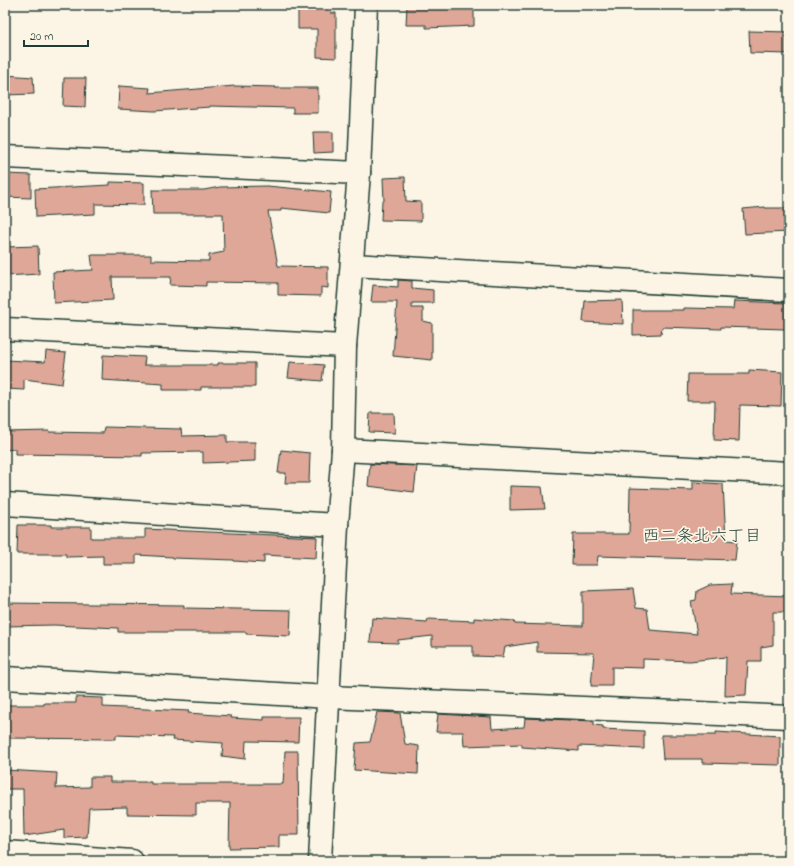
<svg xmlns="http://www.w3.org/2000/svg" width="794" height="866" viewBox="0 0 794 866" font-family="'Indie Flower','Klee One',sans-serif">
<style>
.building{fill:#dfa798;stroke:#1f3d34}
.lines{fill:none;stroke-linecap:round;stroke-linejoin:round}
.minor-casing{stroke:#1f3d34;stroke-width:25}
.minor{stroke:#fcf5e5;stroke-width:22}
.labels{text-anchor:middle;stroke-width:3.5;stroke-linejoin:round;paint-order:stroke}
.neighbourhood-label{font-size:17px;fill:#1f3d34;stroke:#fcf5e5}
</style>
<rect width="100%" height="100%" fill="#fcf5e5"/>
<filter id="ink" filterUnits="userSpaceOnUse"><feTurbulence type="fractalNoise" baseFrequency=".025" numOctaves="2"/><feDisplacementMap in="SourceGraphic" scale="8" xChannelSelector="R" yChannelSelector="G"/><feConvolveMatrix kernelMatrix="1 2 1 2 8 2 1 2 1" color-interpolation-filters="sRGB"/></filter>
<g filter="url(#ink)">
<!-- building -->
<g class="building">
<path d="M 407,5 L 440,5 L 440,8 L 474,7 L 474,26 L 426,28 L 426,25 L 406,25 Z"/>
<path d="M 298,6 L 331,6 L 331,13 L 336,13 L 336,58 L 317,57 L 317,29 L 298,29 Z"/>
<path d="M 749,31 L 789,32 L 789,54 L 750,53 Z"/>
<path d="M 5,75 L 33,77 L 34,94 L 5,95 Z"/>
<path d="M 64,78 L 86,78 L 85,107 L 63,106 Z"/>
<path d="M 119,86 L 150,88 L 149,93 L 235,86 L 276,87 L 275,88 L 318,88 L 318,113 L 293,113 L 293,108 L 210,106 L 210,107 L 154,111 L 118,109 Z"/>
<path d="M 313,132 L 333,132 L 333,152 L 314,153 Z"/>
<path d="M 5,174 L 31,175 L 31,198 L 5,197 Z"/>
<path d="M 405,177 L 406,201 L 421,202 L 421,221 L 381,220 L 382,201 L 384,201 L 383,178 Z"/>
<path d="M 110,182 L 144,183 L 144,205 L 95,204 L 95,214 L 36,217 L 35,189 L 110,185 Z"/>
<path d="M 267,186 L 331,192 L 329,213 L 281,208 L 281,211 L 268,211 L 278,266 L 328,267 L 328,288 L 321,287 L 321,296 L 278,295 L 278,283 L 206,282 L 206,286 L 170,285 L 171,277 L 112,277 L 113,300 L 54,303 L 53,272 L 93,270 L 91,255 L 151,255 L 151,260 L 209,261 L 209,255 L 224,252 L 223,214 L 153,214 L 152,190 L 204,190 L 220,187 Z"/>
<path d="M 765,207 L 765,208 L 789,208 L 789,232 L 745,234 L 743,209 Z"/>
<path d="M 38,246 L 39,274 L 5,276 L 5,247 Z"/>
<path d="M 398,280 L 412,281 L 412,288 L 433,290 L 433,303 L 412,303 L 412,308 L 423,308 L 423,321 L 432,323 L 432,360 L 393,356 L 397,302 L 371,302 L 373,285 L 398,287 Z"/>
<path d="M 622,300 L 623,324 L 583,322 L 585,301 Z"/>
<path d="M 734,301 L 786,303 L 785,329 L 721,327 L 721,329 L 662,327 L 661,334 L 633,335 L 633,310 L 684,310 L 684,308 L 733,309 Z"/>
<path d="M 46,351 L 66,353 L 62,384 L 24,379 L 24,390 L 5,389 L 5,360 L 45,362 Z"/>
<path d="M 103,355 L 145,357 L 144,365 L 218,365 L 218,363 L 255,363 L 255,387 L 201,387 L 201,390 L 163,390 L 163,384 L 102,380 Z"/>
<path d="M 290,362 L 324,365 L 322,381 L 288,378 Z"/>
<path d="M 749,370 L 782,372 L 781,406 L 740,405 L 739,441 L 714,440 L 715,401 L 687,401 L 688,374 L 749,374 Z"/>
<path d="M 370,413 L 394,413 L 395,433 L 369,432 Z"/>
<path d="M 104,427 L 181,429 L 182,436 L 227,435 L 227,442 L 255,442 L 255,461 L 203,463 L 203,452 L 142,453 L 142,456 L 15,454 L 15,449 L 5,450 L 5,432 L 49,431 L 49,432 L 103,433 Z"/>
<path d="M 281,450 L 310,453 L 309,483 L 285,483 L 286,473 L 278,473 Z"/>
<path d="M 370,464 L 417,466 L 414,492 L 368,486 Z"/>
<path d="M 693,482 L 723,484 L 726,540 L 737,541 L 735,560 L 598,556 L 597,565 L 572,565 L 573,534 L 629,534 L 630,488 L 693,490 Z"/>
<path d="M 510,486 L 542,487 L 545,509 L 510,510 Z"/>
<path d="M 18,525 L 51,525 L 51,527 L 91,527 L 91,538 L 145,538 L 145,529 L 317,537 L 316,558 L 264,555 L 264,563 L 234,561 L 234,560 L 173,558 L 173,557 L 136,555 L 136,564 L 103,564 L 103,556 L 66,557 L 66,554 L 17,554 Z"/>
<path d="M 732,584 L 731,594 L 789,596 L 789,612 L 773,612 L 773,645 L 761,647 L 761,661 L 748,661 L 746,695 L 725,696 L 726,657 L 690,661 L 643,659 L 643,668 L 612,667 L 612,686 L 591,686 L 594,653 L 537,652 L 537,642 L 505,647 L 503,657 L 473,656 L 473,646 L 432,646 L 432,636 L 398,640 L 398,643 L 370,642 L 372,618 L 427,622 L 428,619 L 474,621 L 474,618 L 514,621 L 515,624 L 583,626 L 583,591 L 633,589 L 636,608 L 647,609 L 650,630 L 697,634 L 691,601 L 696,600 L 697,591 L 710,585 Z"/>
<path d="M 5,603 L 184,605 L 184,608 L 291,610 L 290,636 L 246,634 L 246,632 L 118,632 L 118,628 L 54,625 L 5,626 Z"/>
<path d="M 76,697 L 103,698 L 103,707 L 189,711 L 188,713 L 231,716 L 231,718 L 264,720 L 264,717 L 299,717 L 298,742 L 246,741 L 245,759 L 222,756 L 223,743 L 172,740 L 173,737 L 116,735 L 116,739 L 5,738 L 5,705 L 44,705 L 44,703 L 76,703 Z"/>
<path d="M 377,712 L 400,713 L 405,744 L 419,746 L 418,774 L 354,770 L 356,743 L 370,742 Z"/>
<path d="M 438,714 L 491,717 L 492,729 L 524,727 L 525,718 L 594,721 L 594,725 L 603,726 L 603,729 L 644,731 L 644,749 L 579,746 L 579,751 L 522,747 L 522,744 L 464,746 L 463,732 L 436,732 Z"/>
<path d="M 716,732 L 780,736 L 780,765 L 702,763 L 702,759 L 663,759 L 661,735 L 716,735 Z"/>
<path d="M 285,751 L 298,751 L 299,835 L 279,835 L 279,847 L 229,848 L 230,803 L 196,803 L 196,815 L 127,814 L 127,807 L 89,808 L 87,837 L 64,838 L 64,830 L 24,836 L 23,789 L 5,789 L 5,770 L 57,773 L 56,788 L 90,787 L 90,777 L 110,777 L 110,782 L 151,782 L 151,784 L 283,784 Z"/>
</g>
<g class="lines">
<!-- minor casing -->
<g class="minor-casing">
<g id="minor">
<path d="M 5,157 L 359,173"/>
<path d="M 352,265 L 789,290"/>
<path d="M 5,329 L 345,346"/>
<path d="M 343,450 L 789,473"/>
<path d="M 5,504 L 337,525"/>
<path d="M 5,678 L 329,697 L 789,717"/>
<path d="M 5,852 L 132,861"/>
<path d="M 320,861 L 337,525 L 343,450 L 345,346 L 359,173 L 366,5"/>
</g>
</g>
<!-- minor -->
<use href="#minor" class="minor"/>
</g>
</g>
<g class="labels">
<!-- neighbourhood labels -->
<g class="neighbourhood-label">
<text x="702" y="541">西二条北六丁目</text>
</g>
</g>
<!-- margin -->
<rect width="794" height="866" fill="none" stroke="#fcf5e5" stroke-width="20"/>
<rect x="10" y="10" width="774" height="846" fill="none" stroke="#1f3d34" stroke-width="1.5" filter="url(#ink)"/>
<!-- scale -->
<path d="M24 40v6h64v-6" fill="none" stroke="#1f3d34" stroke-width="2"/>
<text x="30" y="40" font-size="12" fill="#1f3d34" stroke="#fcf5e5" stroke-width="3" paint-order="stroke">20 m</text>
</svg>
